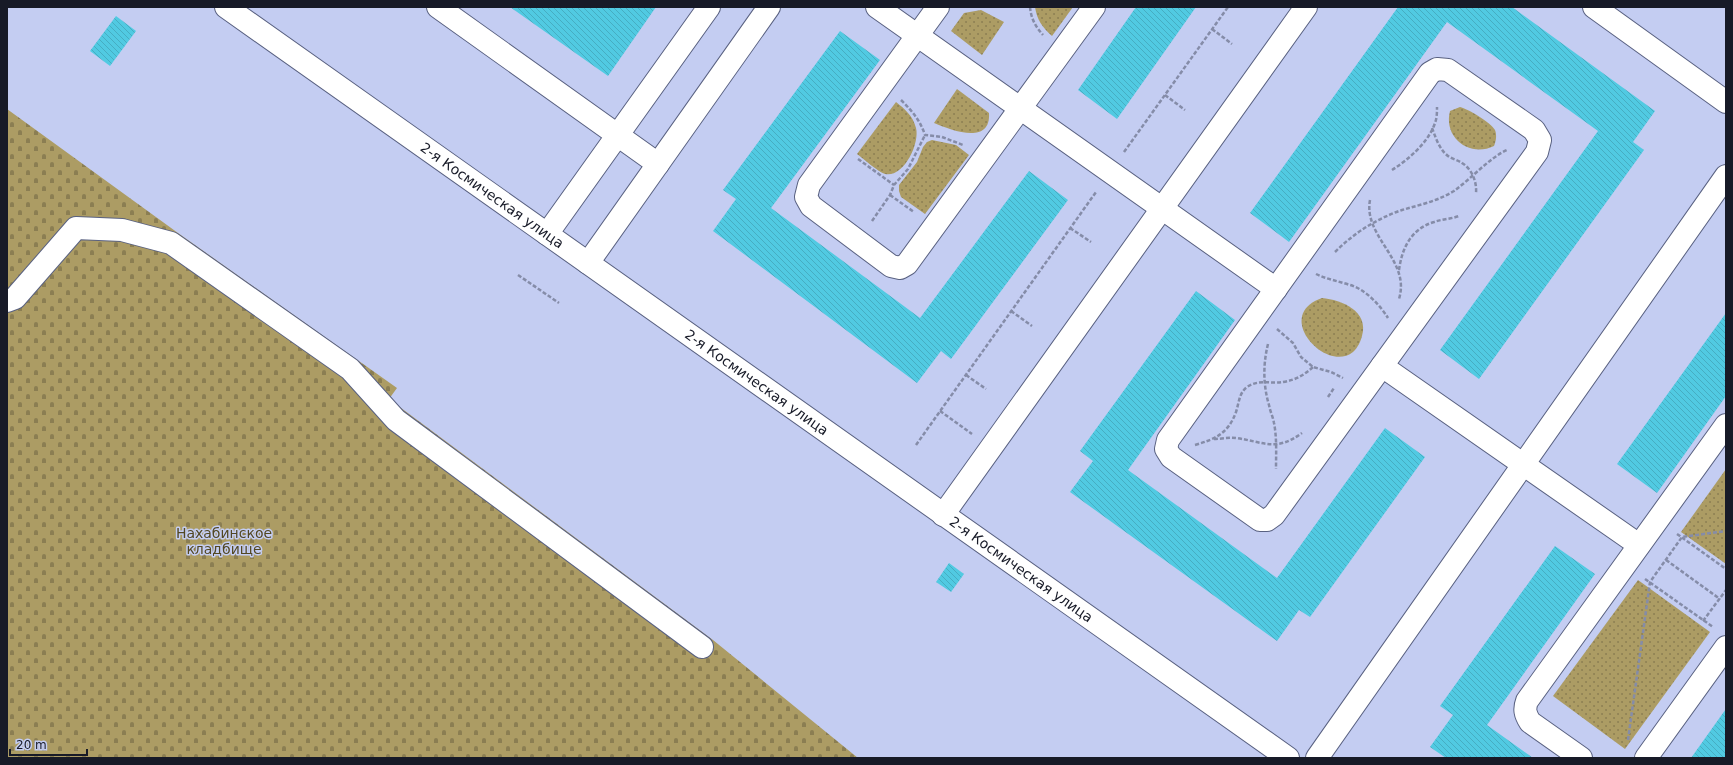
<svg xmlns="http://www.w3.org/2000/svg" width="1733" height="765" viewBox="0 0 1733 765" font-family="'DejaVu Sans',sans-serif">
<style>
.cemetery{fill:url(#cemetery-stones)}
.park{fill:url(#park-dots)}
.building{fill:url(#building-back-hatch)}
.lines{fill:none;stroke-linecap:round;stroke-linejoin:round}
.minor-casing{stroke:#596181;stroke-width:24}
.path{stroke:#858ca8;stroke-width:2.5;stroke-dasharray:4 2;stroke-linecap:butt}
.minor{stroke:#fff;stroke-width:22}
.labels{text-anchor:middle;stroke-width:3;stroke-linejoin:round;paint-order:stroke}
.street-label{font-size:14px;fill:#171a27;stroke:#c4cdf2}
.park-label{font-size:14px;fill:#524722;stroke:#c4cdf2}
</style>
<defs>
<pattern id="cemetery-stones" width="16" height="16" patternUnits="userSpaceOnUse"><rect width="16" height="16" fill="#ac9c64"/><path d="M2 7V4a2 2 0 0 1 4 0v3zM10 15v-3a2 2 0 0 1 4 0v3z" fill="#8b7e52"/></pattern>
<pattern id="park-dots" width="8" height="8" patternUnits="userSpaceOnUse"><rect width="8" height="8" fill="#ac9c64"/><path d="M2 2h.1M6 6h.1" fill="none" stroke="#8b7e52" stroke-width="1.8" stroke-linecap="round"/></pattern>
<pattern id="building-back-hatch" width="6" height="6" patternUnits="userSpaceOnUse"><rect width="6" height="6" fill="#51cae2"/><path d="M-1 5l2 2M0 0l6 6M5-1l2 2" fill="none" stroke="#46adc2"/></pattern>
</defs>
<rect width="100%" height="100%" fill="#c4cdf2"/>
<!-- cemetery -->
<path class="cemetery" d="M 7,109 L 178,233 L 397,388 L 389,399 L 713,640 L 858,758 L 7,758 Z"/>
<!-- park -->
<g class="park">
<path d="M 1035,7 L 1073,7 L 1052,36 C 1042,27 1037,20 1035,7 Z"/>
<path d="M 981,10 L 1004,22 L 982,55 L 951,31 L 964,13 Z"/>
<path d="M 957,89 L 989,113 C 991,146 951,130 934,123 Z"/>
<path d="M 896,102 C 905,109 913,116 916,128 C 920,143 904,178 885,174 C 878,172 864,159 857,154 Z"/>
<path d="M 1460,107 C 1468,109 1490,122 1495,130 C 1497,135 1496,141 1494,146 C 1470,158 1443,138 1450,111 Z"/>
<path d="M 932,140 L 956,145 L 969,155 L 925,214 L 901,197 L 899,191 L 899,185 L 917,162 L 923,147 L 927,142 Z"/>
<path d="M 1322,298 C 1342,300 1369,311 1362,336 C 1360,343 1358,347 1353,352 C 1326,374 1272,315 1322,298 Z"/>
<path d="M 1726,469 L 1726,564 L 1681,532 Z"/>
<path d="M 1638,580 L 1710,632 L 1625,749 L 1553,696 Z"/>
</g>
<!-- building -->
<g class="building">
<path d="M 510,7 L 656,7 L 608,76 Z"/>
<path d="M 1136,7 L 1196,7 L 1117,119 L 1078,90 Z"/>
<path d="M 1398,7 L 1512,7 L 1655,111 L 1633,142 L 1644,150 L 1479,379 L 1440,350 L 1598,131 L 1548,95 L 1447,22 L 1289,242 L 1250,213 Z"/>
<path d="M 116,16 L 136,31 L 110,66 L 90,51 Z"/>
<path d="M 840,31 L 880,60 L 771,208 L 870,281 L 920,318 L 1029,171 L 1068,200 L 951,359 L 941,351 L 917,383 L 713,231 L 736,199 L 723,190 Z"/>
<path d="M 1196,291 L 1235,320 L 1128,470 L 1277,578 L 1385,428 L 1425,457 L 1310,617 L 1299,610 L 1277,641 L 1070,492 L 1093,461 L 1080,451 Z"/>
<path d="M 1726,313 L 1726,396 L 1657,493 L 1617,464 Z"/>
<path d="M 1555,546 L 1595,574 L 1487,725 L 1533,758 L 1446,758 L 1430,747 L 1453,715 L 1440,706 Z"/>
<path d="M 949,563 L 964,574 L 951,592 L 936,582 Z"/>
<path d="M 1726,709 L 1726,758 L 1691,758 L 1723,713 Z"/>
</g>
<g class="lines">
<!-- minor casing -->
<g class="minor-casing">
<g id="minor">
<path id="s1" d="M 226,7 L 1288,758"/>
<path d="M 438,7 L 658,164"/>
<path d="M 877,7 L 1276,289"/>
<path d="M 938,7 L 809,185 L 806,197 L 811,206 L 891,266 L 900,268 L 907,264 L 1094,7"/>
<path d="M 1594,7 L 1726,102"/>
<path d="M 1437,69 L 1448,70 L 1534,130 L 1540,140 L 1537,152 L 1274,515 L 1267,520 L 1260,520 L 1171,457 L 1166,449 L 1168,440 L 1430,73 Z"/>
<path d="M 547,234 L 709,7"/>
<path d="M 588,263 L 769,7"/>
<path d="M 7,301 L 15,298 L 76,228 L 122,230 L 171,243 L 350,369 L 396,420 L 702,647"/>
<path d="M 1382,366 L 1639,545"/>
<path d="M 943,515 L 1306,7"/>
<path d="M 1317,758 L 1726,176"/>
<path d="M 1581,758 L 1530,722 C 1525,714 1524,709 1527,701 L 1726,425"/>
<path d="M 1646,758 L 1726,647"/>
</g>
</g>
<!-- path -->
<g class="path">
<path d="M 1030,7 C 1031,18 1035,26 1043,35"/>
<path d="M 1212,29 L 1232,44"/>
<path d="M 1165,95 L 1185,110"/>
<path d="M 901,100 C 912,111 920,120 925,135 L 942,137 L 963,145"/>
<path d="M 1432,128 C 1436,138 1439,149 1448,156 C 1452,159 1458,160 1462,163 C 1472,169 1477,182 1476,193"/>
<path d="M 1124,152 L 1228,7"/>
<path d="M 858,159 L 894,185"/>
<path d="M 1392,170 C 1409,159 1428,143 1435,123 C 1437,118 1437,112 1437,107"/>
<path d="M 890,195 L 914,212"/>
<path d="M 1370,200 C 1363,237 1411,260 1399,299"/>
<path d="M 872,221 L 890,195 L 894,185 L 908,169 L 925,135"/>
<path d="M 1070,228 L 1091,242"/>
<path d="M 1335,252 C 1354,233 1376,219 1402,210 C 1419,205 1438,201 1454,191 C 1471,179 1489,158 1507,150"/>
<path d="M 1399,270 C 1402,248 1411,229 1434,222 C 1442,219 1451,219 1459,216"/>
<path d="M 1316,274 C 1326,279 1338,281 1350,285 C 1365,289 1380,305 1388,318"/>
<path d="M 518,275 L 559,303"/>
<path d="M 1011,311 L 1032,326"/>
<path d="M 1277,329 L 1293,343 L 1301,357 L 1313,367 L 1331,372 L 1343,378"/>
<path d="M 1268,344 C 1263,364 1263,385 1269,405 C 1270,411 1273,417 1274,423 C 1277,438 1276,454 1276,469"/>
<path d="M 966,375 L 986,389"/>
<path d="M 1328,397 L 1334,388"/>
<path d="M 940,411 L 972,434"/>
<path d="M 1214,439 C 1221,439 1229,437 1236,438 C 1264,442 1276,452 1302,433"/>
<path d="M 916,445 L 1096,192"/>
<path d="M 1195,445 C 1215,439 1228,434 1236,412 C 1239,403 1239,393 1247,387 C 1258,379 1272,384 1283,382 C 1296,380 1304,375 1313,367"/>
<path d="M 1677,534 L 1726,569"/>
<path d="M 1666,560 L 1720,599"/>
<path d="M 1645,579 L 1713,627"/>
<path d="M 1703,621 L 1726,590"/>
<path d="M 1628,740 L 1650,582 L 1682,537 L 1726,531"/>
</g>
<!-- minor -->
<use href="#minor" class="minor"/>
</g>
<g class="labels">
<!-- street labels -->
<g class="street-label">
<text dy="5" stroke="none"><textPath href="#s1" startOffset="326">2-я Космическая улица</textPath></text>
<text dy="5" stroke="none"><textPath href="#s1" startOffset="650">2-я Космическая улица</textPath></text>
<text dy="5" stroke="none"><textPath href="#s1" startOffset="974">2-я Космическая улица</textPath></text>
</g>
<!-- park labels -->
<g class="park-label">
<text x="224" y="538">Нахабинское<tspan x="224" dy="16">кладбище</tspan></text>
</g>
</g>
<!-- border -->
<rect width="1733" height="765" fill="none" stroke="#171a27" stroke-width="16"/>
<!-- scale -->
<path d="M10 749v6h77v-6" fill="none" stroke="#171a27" stroke-width="2"/>
<text x="16" y="749" font-size="12" fill="#171a27" stroke="#c4cdf2" stroke-width="3" paint-order="stroke">20 m</text>
</svg>
